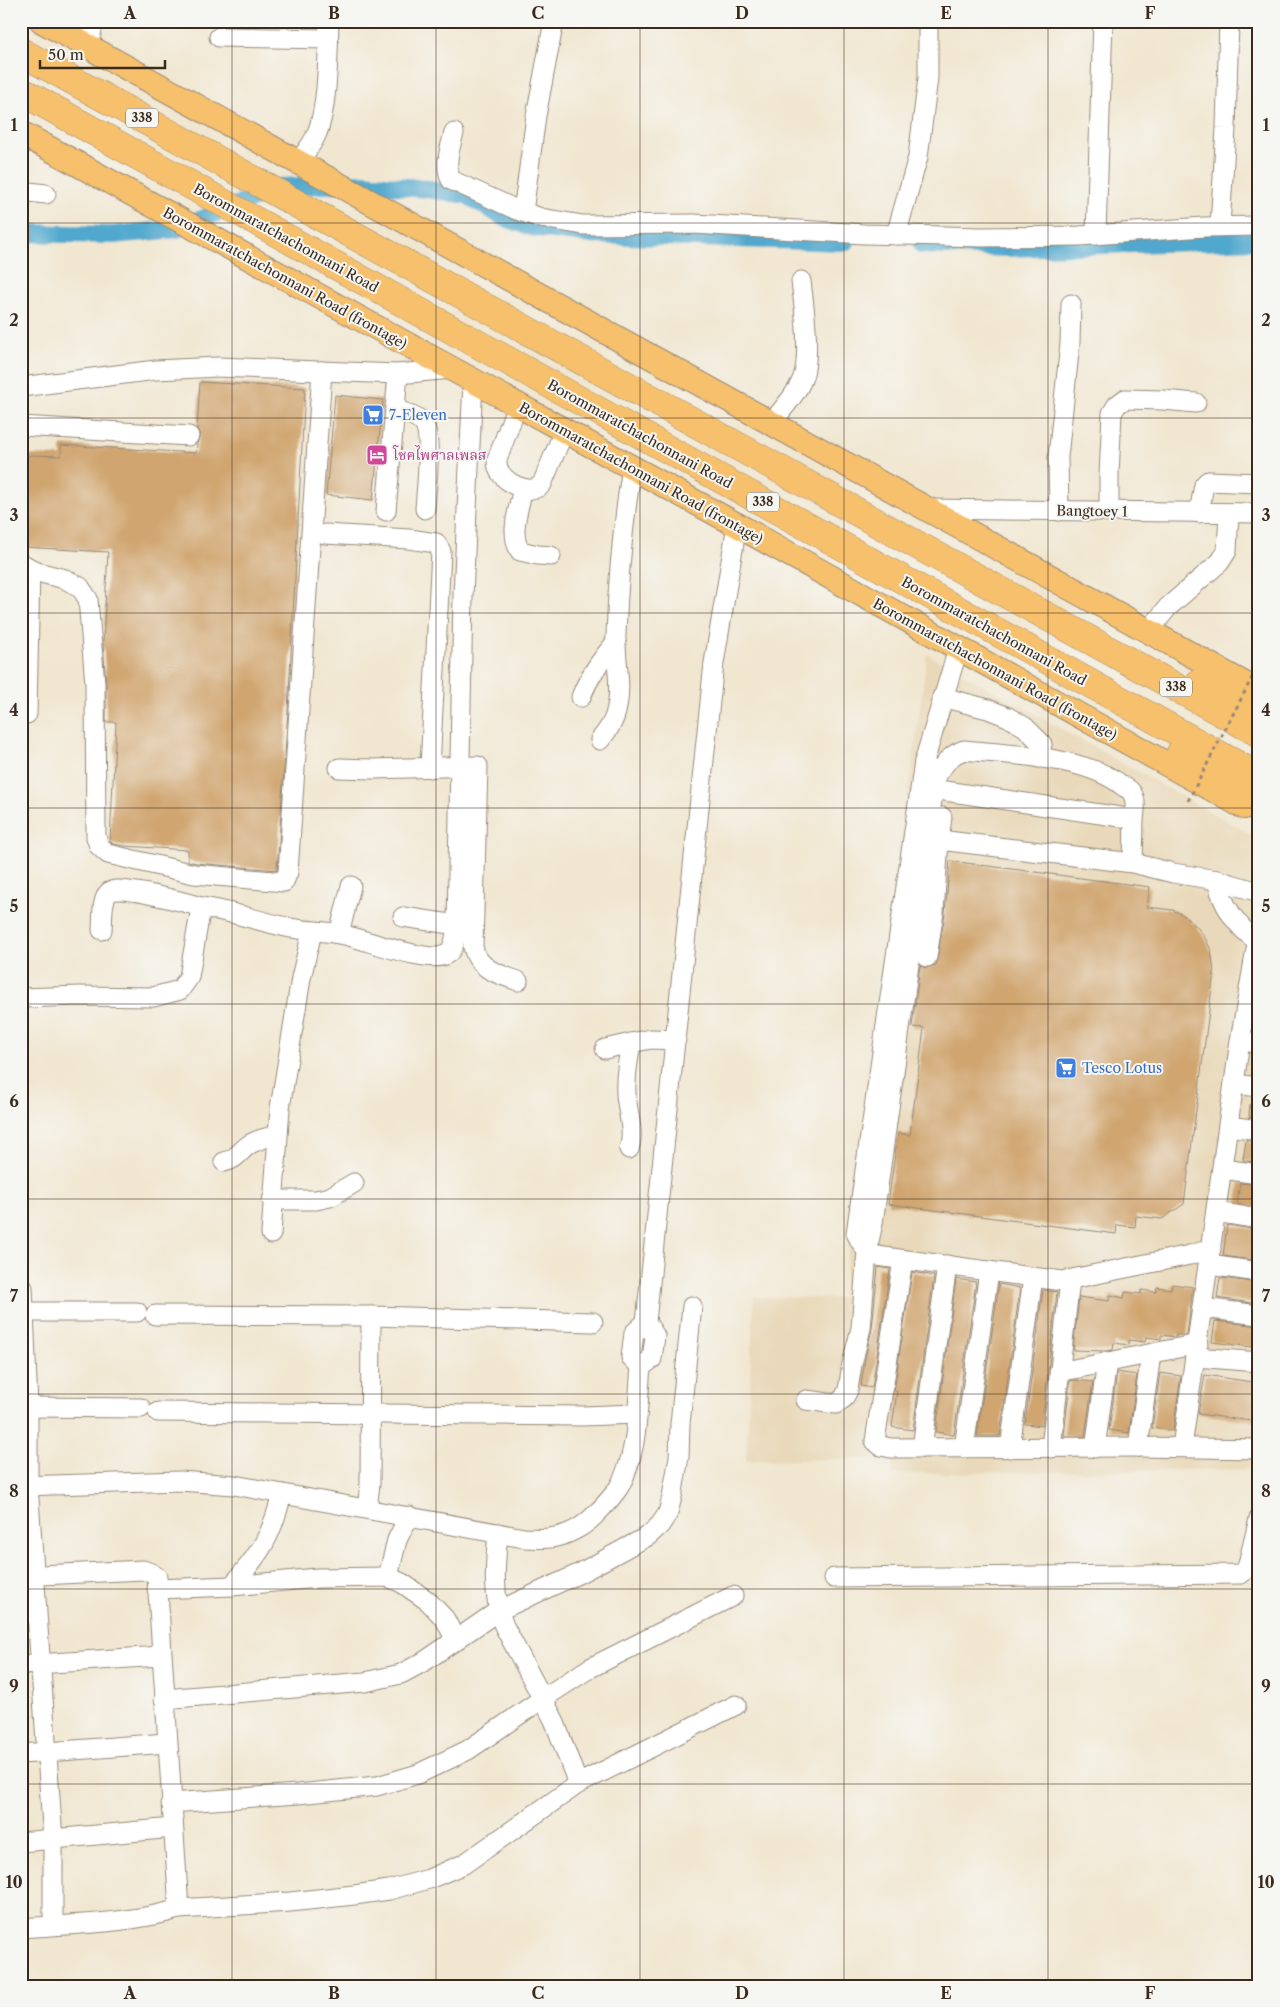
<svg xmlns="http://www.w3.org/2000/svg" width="1280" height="2007" viewBox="0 0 1280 2007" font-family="'Libre Caslon Text','Noto Serif Thai',serif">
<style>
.built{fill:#e9d9ba}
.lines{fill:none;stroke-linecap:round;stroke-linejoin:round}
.canal{stroke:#51a8ce;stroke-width:18}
.building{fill:#d0a56f}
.minor-casing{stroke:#968878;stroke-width:21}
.major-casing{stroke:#968878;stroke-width:26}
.highway-casing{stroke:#968878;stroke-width:29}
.minor{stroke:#fff;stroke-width:19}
.major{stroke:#f7c06c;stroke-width:24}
.highway{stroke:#f7c06c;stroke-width:28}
.path-bridge{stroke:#968878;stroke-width:3;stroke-dasharray:4 4;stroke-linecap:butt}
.grid{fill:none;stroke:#3b2a1e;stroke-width:1;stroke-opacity:0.55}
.labels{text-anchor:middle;stroke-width:4;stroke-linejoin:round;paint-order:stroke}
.shield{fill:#f6f6f2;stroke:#73675e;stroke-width:1}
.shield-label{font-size:12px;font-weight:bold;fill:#3b2a1e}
.street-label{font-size:14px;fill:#3b2a1e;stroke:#f6f6f2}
.shop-label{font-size:14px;fill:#366cbe;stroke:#f6f6f2;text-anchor:start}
.hotel-label{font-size:14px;fill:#b23c85;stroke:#f6f6f2;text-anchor:start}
.neatline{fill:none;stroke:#3b2a1e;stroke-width:2}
.grid-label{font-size:16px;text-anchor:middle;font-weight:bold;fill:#3b2a1e}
</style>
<rect width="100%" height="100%" fill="#f6f6f2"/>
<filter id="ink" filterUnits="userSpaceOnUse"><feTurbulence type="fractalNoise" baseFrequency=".02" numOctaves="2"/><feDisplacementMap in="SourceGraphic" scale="10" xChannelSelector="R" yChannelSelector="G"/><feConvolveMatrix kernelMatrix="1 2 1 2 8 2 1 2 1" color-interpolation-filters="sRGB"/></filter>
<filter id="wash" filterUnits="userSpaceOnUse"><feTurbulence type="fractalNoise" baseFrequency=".0096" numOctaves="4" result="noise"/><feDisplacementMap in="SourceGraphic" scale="20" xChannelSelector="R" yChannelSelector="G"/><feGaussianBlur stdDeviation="1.12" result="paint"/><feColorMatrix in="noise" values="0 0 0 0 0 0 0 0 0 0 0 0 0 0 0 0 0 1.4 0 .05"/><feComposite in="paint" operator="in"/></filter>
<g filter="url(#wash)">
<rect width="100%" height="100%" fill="#f1e7d1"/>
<!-- built -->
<path class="built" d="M 927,654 L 1259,839 L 1259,1469 L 893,1474 L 892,1458 L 746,1461 L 754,1297 L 842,1298 Z"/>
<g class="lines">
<!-- canal -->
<g class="canal">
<path d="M 21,233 L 113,235 L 177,229 L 282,187 L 363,183 L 428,189 L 467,195 L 503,217 L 531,227 L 592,235 L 846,242"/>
<path d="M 922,245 L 1007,248 L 1259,240"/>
</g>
</g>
<g id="blocks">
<!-- building -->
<g class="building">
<path d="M 200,382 L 305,388 L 288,711 L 277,870 L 196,863 L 188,861 L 188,850 L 125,846 L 113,844 L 110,841 L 116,722 L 106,722 L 106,684 L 103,642 L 108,552 L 22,547 L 26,459 L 30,455 L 61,456 L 61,445 L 196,453 L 197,444 L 200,436 L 197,429 Z"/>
<path d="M 335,395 L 383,400 L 373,500 L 326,495 Z"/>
<path d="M 950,861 L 1150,887 L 1147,907 L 1173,910 L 1185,916 L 1197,927 L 1205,938 L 1211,950 L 1214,972 L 1184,1204 L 1162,1219 L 1136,1216 L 1135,1227 L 1117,1225 L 1116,1234 L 888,1204 L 898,1133 L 910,1135 L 924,1028 L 912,1027 L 920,966 L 926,968 L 936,965 L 945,914 Z"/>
<path d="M 1250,1104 L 1259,1104 L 1259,1119 L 1249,1117 Z"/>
<path d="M 1246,1140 L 1259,1141 L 1259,1163 L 1243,1160 Z"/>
<path d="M 1240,1183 L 1259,1185 L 1259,1208 L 1237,1204 Z"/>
<path d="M 1227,1225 L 1259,1230 L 1259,1261 L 1223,1256 Z"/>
<path d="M 878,1267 L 890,1269 L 872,1388 L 861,1386 L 865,1359 L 872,1329 Z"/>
<path d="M 912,1272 L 934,1276 L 913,1430 L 892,1427 L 897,1391 L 894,1391 Z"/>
<path d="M 1220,1278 L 1259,1283 L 1259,1304 L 1217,1298 Z"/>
<path d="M 956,1279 L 976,1282 L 954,1435 L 936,1432 Z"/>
<path d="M 999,1284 L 1020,1288 L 1000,1436 L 977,1436 Z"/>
<path d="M 1172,1284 L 1193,1287 L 1187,1335 L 1176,1335 L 1176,1337 L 1161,1335 L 1161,1339 L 1146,1337 L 1145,1342 L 1129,1340 L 1129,1345 L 1114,1343 L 1113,1350 L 1105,1351 L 1073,1350 L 1079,1297 L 1109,1301 L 1110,1295 L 1124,1298 L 1125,1292 L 1141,1294 L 1141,1290 L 1156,1292 L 1157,1287 L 1171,1289 Z"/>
<path d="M 1043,1290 L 1057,1292 L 1042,1426 L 1025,1424 Z"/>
<path d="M 1215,1321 L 1259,1326 L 1259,1348 L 1212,1342 Z"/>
<path d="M 1117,1372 L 1137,1375 L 1129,1433 L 1109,1430 Z"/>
<path d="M 1160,1373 L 1181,1376 L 1173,1431 L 1152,1428 Z"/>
<path d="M 1205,1375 L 1259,1383 L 1259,1422 L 1198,1414 Z"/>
<path d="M 1076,1380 L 1093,1382 L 1085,1436 L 1064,1436 L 1070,1381 Z"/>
</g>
</g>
</g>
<g filter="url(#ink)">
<use href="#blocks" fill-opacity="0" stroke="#968878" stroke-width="1"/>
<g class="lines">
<!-- minor casing -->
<g class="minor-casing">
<g id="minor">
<path d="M 219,37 L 328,39"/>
<path d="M 88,47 L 94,21"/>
<path d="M 454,133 C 450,148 444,165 451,180 L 517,210 L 541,218 L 583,225 L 694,224 L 865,234 L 982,237 L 1079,236 L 1204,227 L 1259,226"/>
<path d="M 298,162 C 305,153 313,144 317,133 C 328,106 328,52 329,21"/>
<path d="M 21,191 L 46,194"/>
<path d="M 523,212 L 536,116 L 554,21"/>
<path d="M 1220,226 L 1226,128 L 1229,21"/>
<path d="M 896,235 L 918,157 L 928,78 L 928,21"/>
<path d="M 1096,235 L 1103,21"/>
<path d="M 21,387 L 156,370 L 218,367 L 398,374 L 451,369"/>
<path d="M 517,405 L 497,460 C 497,462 497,465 498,468 C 503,483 531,497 542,484 L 564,431"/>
<path d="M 395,409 C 404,413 417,415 423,423 C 433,434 426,492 425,509"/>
<path d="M 771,424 C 781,410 794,398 801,382 C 812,360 804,306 801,281"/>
<path d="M 21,426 L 189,436"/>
<path d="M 523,488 C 519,508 509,533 520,551 L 538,555 L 551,556"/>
<path d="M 928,509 L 1259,513"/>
<path d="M 386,511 L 398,374"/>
<path d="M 1059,511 L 1058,457 L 1070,343 L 1071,304"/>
<path d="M 1109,512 L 1109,475 L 1112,413 L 1117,405 L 1125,399 L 1163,400 L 1196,403"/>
<path d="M 1199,513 L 1204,485 L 1208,481 L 1259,483"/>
<path d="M 325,534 L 409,539 L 436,543 L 441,551 L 430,768"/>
<path d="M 21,563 L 37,572 L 65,579 L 80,587 L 88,599 L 95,684 L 96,837 L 99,846 L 108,854 L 194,874 L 284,882 L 288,872 L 322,371"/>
<path d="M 1149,631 L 1168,607 L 1220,562 L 1227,551 L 1229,513"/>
<path d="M 581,697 C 589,676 601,660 616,642"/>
<path d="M 942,697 L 988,709 L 1008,717 L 1025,727 L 1042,744 L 1039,758"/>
<path d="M 27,714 L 30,569"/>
<path d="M 600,740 C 608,730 615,721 617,707 C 622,683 615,659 616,635 C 618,579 623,523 632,467"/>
<path d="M 924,762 L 856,1233 C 862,1245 865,1251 877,1256 L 1062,1281 L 1190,1255 L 1211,1249"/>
<path d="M 339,768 L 373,769 L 478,766 L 473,947 C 478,970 499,974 518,981"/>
<path d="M 931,771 L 924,762 L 958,649"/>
<path d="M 945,791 L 1134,819 L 1133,863"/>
<path d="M 942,817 L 939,840 L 1133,863 L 1173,873 L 1217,880 L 1259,892"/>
<path d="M 1217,880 C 1222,904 1236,926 1256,940"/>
<path d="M 403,917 L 457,925"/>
<path d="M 102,930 C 103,920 101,900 109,892 C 117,884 188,903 201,907"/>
<path d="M 339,934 L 351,886"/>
<path d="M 927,957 L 934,912 L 939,840"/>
<path d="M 21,998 L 80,996 L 153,997 L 180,990 L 189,977 L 201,907 C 231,911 261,922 291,928 C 307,931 324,931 340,934 C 362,938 427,964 445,955 C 456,950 455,935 457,925 L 463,596 L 473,381"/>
<path d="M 1240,1041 L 1259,1043"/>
<path d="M 605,1049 L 631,1043"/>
<path d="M 1234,1084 L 1259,1087"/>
<path d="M 1228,1126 L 1259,1130"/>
<path d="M 629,1149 C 635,1132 627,1111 626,1094 C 625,1077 628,1060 631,1043 L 651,1039 L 676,1040"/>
<path d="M 224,1162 C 238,1159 239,1151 250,1144 C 259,1139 268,1137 277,1135"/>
<path d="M 1222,1169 L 1259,1174"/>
<path d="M 272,1200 L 316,1200 L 330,1197 L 354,1183"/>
<path d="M 1216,1212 L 1259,1219"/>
<path d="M 271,1234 L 280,1108 L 301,978 L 312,932"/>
<path d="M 903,1260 L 875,1441 L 881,1446 L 891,1448 L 1138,1447 L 1259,1449"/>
<path d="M 1209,1265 L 1259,1272"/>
<path d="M 21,1285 L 23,1288 L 28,1407 L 28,1485 L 53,1840 L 53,1924"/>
<path d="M 1203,1308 L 1259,1315"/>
<path d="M 24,1312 L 137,1312"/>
<path d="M 155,1315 L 371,1316 L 593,1322"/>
<path d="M 1196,1357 L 1259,1362"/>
<path d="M 641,1367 L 631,1357 L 634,1333 L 646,1322"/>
<path d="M 1059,1372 L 1198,1344"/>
<path d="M 806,1400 L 836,1404 L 844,1398 L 848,1390 L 852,1364 L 861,1328 L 867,1251 L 873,1223 L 935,778 C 944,765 949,755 964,750 C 1013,755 1085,756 1123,786 C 1126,788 1131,790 1132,793 C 1137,801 1135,811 1134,819"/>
<path d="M 28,1407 L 141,1408"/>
<path d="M 158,1412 L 583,1416 L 636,1414"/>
<path d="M 1138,1447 L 1151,1354"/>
<path d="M 1182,1447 L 1240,1041 L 1259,932"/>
<path d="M 922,1448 L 947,1265"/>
<path d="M 964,1448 L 989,1271"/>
<path d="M 1010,1448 L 1033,1277"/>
<path d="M 1051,1448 L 1070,1280"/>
<path d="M 1095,1448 L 1107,1362"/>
<path d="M 21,1486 L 180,1481 L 234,1485 L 524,1538 C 532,1538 542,1539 550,1538 C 567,1536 583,1527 594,1516 C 603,1507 612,1498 619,1487 C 639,1452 637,1406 641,1367 L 652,1359 L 655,1336 L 646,1322 L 714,663 L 737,525"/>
<path d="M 367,1509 L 370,1484 L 371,1316"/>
<path d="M 498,1533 C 495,1564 492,1597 504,1626 L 554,1720 L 578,1784"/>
<path d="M 21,1576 L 143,1570 L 151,1573 L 157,1577 L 179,1909 C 128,1924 73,1924 21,1928"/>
<path d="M 388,1577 L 397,1540 L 409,1516"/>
<path d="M 834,1578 L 1241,1574 L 1247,1568 L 1259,1519"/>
<path d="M 232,1586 C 261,1552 271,1538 282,1494"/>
<path d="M 157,1589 L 232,1586 L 317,1578 L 388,1577 L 402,1583 L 428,1601 L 445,1619 L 456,1641"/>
<path d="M 21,1665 L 161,1656"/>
<path d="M 164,1699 L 365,1682 L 401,1674 L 425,1661 L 498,1611 L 580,1573 L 648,1536 L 660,1525 L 668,1513 L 672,1497 L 679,1457 L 680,1424 L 692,1306"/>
<path d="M 21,1754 L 167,1743"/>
<path d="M 171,1803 L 298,1794 L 377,1786 L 418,1774 L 468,1750 L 542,1699 L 590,1668 L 733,1596"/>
<path d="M 21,1842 L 173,1828"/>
<path d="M 179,1909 L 290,1902 L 354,1895 L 389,1890 L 429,1879 L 464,1864 L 578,1784 L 736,1705"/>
</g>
</g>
<!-- major casing -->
<g class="major-casing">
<g id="major">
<path d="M 42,21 L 1259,692"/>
<path d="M 21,133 L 737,525 L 1244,807"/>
</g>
</g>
<!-- highway casing -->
<g class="highway-casing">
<g id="highway">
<path d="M 21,52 L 1259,733"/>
<path d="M 21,91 L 1259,777"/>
<path d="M 1200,682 L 1259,709"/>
<path d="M 1181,752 L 1259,804"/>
</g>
</g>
<!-- minor -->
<use href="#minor" class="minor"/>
<!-- major -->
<use href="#major" class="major"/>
<!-- highway -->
<use href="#highway" class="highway"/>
<!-- path-bridge -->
<path class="path-bridge" d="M 1188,801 L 1255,672"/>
</g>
</g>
<!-- grid -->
<path class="grid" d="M 232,21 L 232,1986M 436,21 L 436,1986M 640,21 L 640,1986M 844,21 L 844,1986M 1048,21 L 1048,1986M 21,223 L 1259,223M 21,418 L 1259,418M 21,613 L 1259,613M 21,808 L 1259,808M 21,1004 L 1259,1004M 21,1199 L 1259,1199M 21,1394 L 1259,1394M 21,1589 L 1259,1589M 21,1784 L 1259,1784"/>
<!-- icons -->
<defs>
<g id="supermarket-square" transform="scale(1.125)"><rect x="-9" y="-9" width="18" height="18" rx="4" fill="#3f7fe0" stroke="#f6f6f2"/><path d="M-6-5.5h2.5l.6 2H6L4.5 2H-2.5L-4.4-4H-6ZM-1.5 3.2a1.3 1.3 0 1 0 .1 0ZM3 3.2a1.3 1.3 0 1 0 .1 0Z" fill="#fff"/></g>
<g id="hotel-square" transform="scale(1.125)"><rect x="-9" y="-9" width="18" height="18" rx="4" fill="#d1479c" stroke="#f6f6f2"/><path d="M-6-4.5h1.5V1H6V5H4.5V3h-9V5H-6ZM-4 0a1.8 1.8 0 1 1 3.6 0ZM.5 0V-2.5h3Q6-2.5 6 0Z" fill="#fff"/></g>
</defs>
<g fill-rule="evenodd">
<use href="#supermarket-square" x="373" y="415"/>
<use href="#hotel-square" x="377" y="455"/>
<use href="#supermarket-square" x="1066" y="1068"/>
</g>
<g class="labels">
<!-- shield labels -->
<g class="shield">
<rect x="126" y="108.5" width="32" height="19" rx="4"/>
<rect x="747" y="492.5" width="32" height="19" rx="4"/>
<rect x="1160" y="677.5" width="32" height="19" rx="4"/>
</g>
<g class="shield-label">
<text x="142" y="122">338</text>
<text x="763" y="506">338</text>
<text x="1176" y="691">338</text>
</g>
<!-- street labels -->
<g class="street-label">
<text transform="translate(286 238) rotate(29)" y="5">Borommaratchachonnani Road</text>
<text transform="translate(285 278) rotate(29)" y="5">Borommaratchachonnani Road (frontage)</text>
<text transform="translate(640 434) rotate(29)" y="5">Borommaratchachonnani Road</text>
<text transform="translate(641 473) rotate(29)" y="5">Borommaratchachonnani Road (frontage)</text>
<text transform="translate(1092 511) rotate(1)" y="5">Bangtoey 1</text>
<text transform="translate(994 631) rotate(29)" y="5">Borommaratchachonnani Road</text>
<text transform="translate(995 669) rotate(29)" y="5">Borommaratchachonnani Road (frontage)</text>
</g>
<!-- shop labels -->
<g class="shop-label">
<text x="389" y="420">7-Eleven</text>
<text x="1082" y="1073">Tesco Lotus</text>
</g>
<!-- hotel labels -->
<g class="hotel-label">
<text x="393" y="460">โชคไพศาลเพลส</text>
</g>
</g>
<!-- margin -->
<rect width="1280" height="2007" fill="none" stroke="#f6f6f2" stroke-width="55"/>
<!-- scale -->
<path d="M40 60v8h125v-8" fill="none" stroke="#3b2a1e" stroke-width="2.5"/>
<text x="48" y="60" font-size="15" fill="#3b2a1e" stroke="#f6f6f2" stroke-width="4" paint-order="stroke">50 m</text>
<rect x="28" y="28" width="1224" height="1952" class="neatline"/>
<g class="grid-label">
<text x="130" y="19">A</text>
<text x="334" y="19">B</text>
<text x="538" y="19">C</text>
<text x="742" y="19">D</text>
<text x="946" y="19">E</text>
<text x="1150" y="19">F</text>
<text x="14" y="131">1</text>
<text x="1266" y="131">1</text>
<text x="14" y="326">2</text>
<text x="1266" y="326">2</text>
<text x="14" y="521">3</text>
<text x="1266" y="521">3</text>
<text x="14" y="716">4</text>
<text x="1266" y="716">4</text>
<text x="14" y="912">5</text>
<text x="1266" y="912">5</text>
<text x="14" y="1107">6</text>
<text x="1266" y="1107">6</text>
<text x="14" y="1302">7</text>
<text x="1266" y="1302">7</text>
<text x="14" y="1497">8</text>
<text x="1266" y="1497">8</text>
<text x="14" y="1692">9</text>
<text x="1266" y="1692">9</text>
<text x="14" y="1888">10</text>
<text x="1266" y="1888">10</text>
<text x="130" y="1999">A</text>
<text x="334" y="1999">B</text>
<text x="538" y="1999">C</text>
<text x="742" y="1999">D</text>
<text x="946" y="1999">E</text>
<text x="1150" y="1999">F</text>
</g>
</svg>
